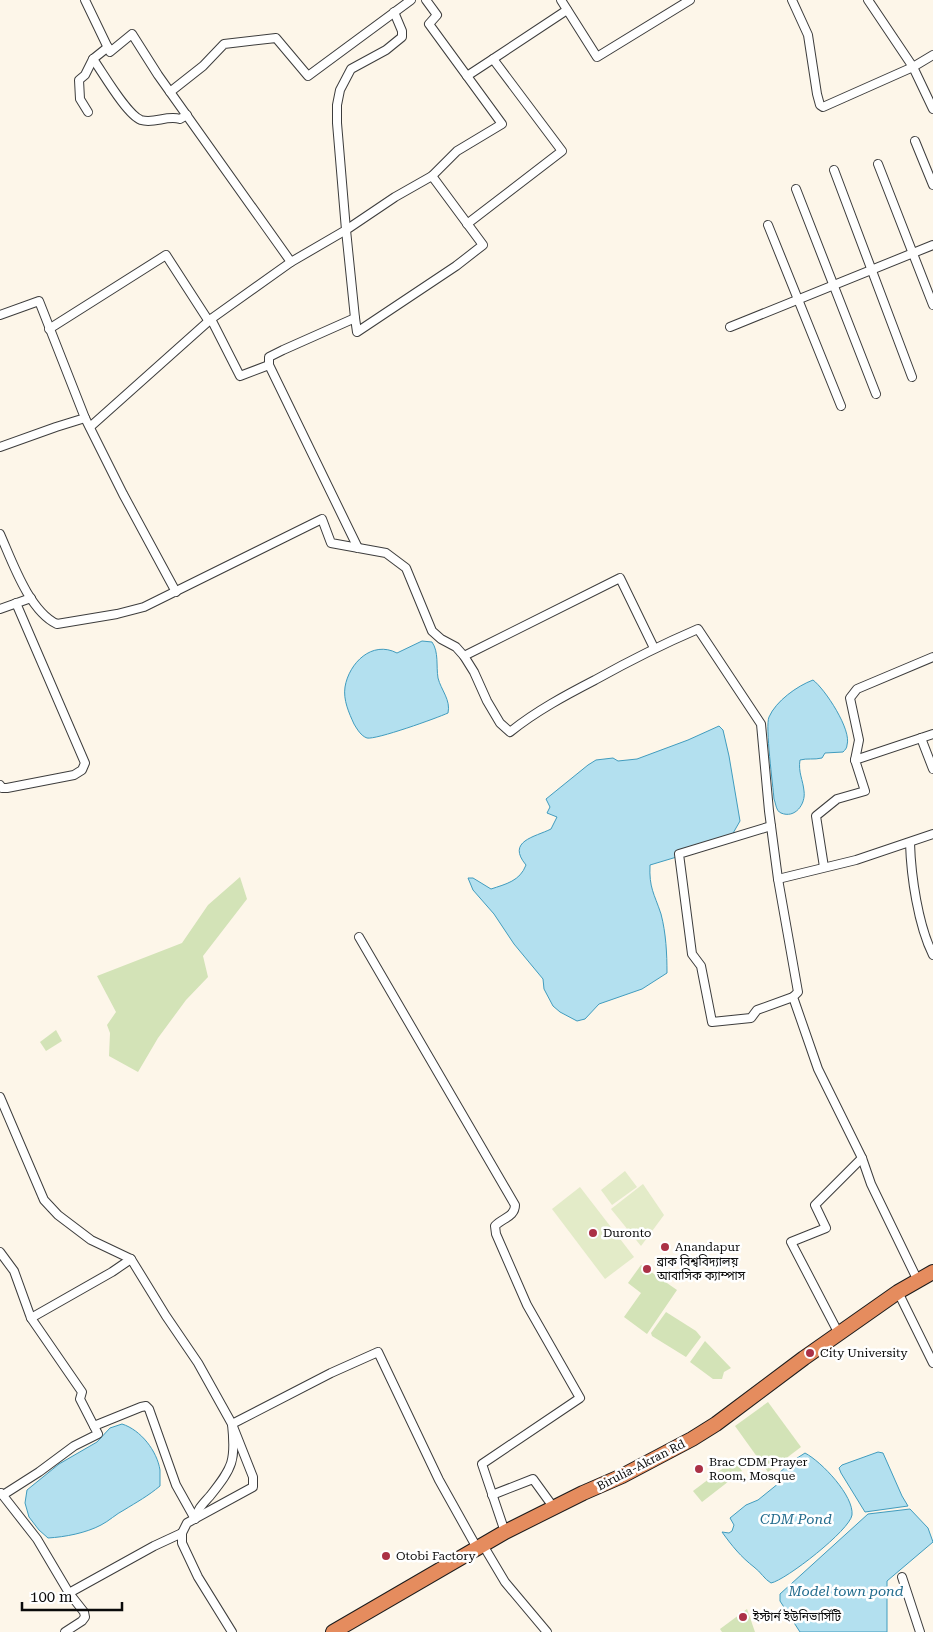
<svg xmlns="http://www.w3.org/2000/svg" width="933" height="1632" viewBox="0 0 933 1632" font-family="'Roboto Serif','Noto Sans Bengali',serif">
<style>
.green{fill:#d3e3b7}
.pitch{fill:#e3ebc8}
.water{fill:#b3e0ef;stroke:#419cbe}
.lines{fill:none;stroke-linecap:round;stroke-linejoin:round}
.street-casing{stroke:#3d3d3d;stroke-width:10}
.highway-casing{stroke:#1b1b1b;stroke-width:16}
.street{stroke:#fff;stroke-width:8}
.highway{stroke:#e58c5e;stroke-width:14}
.poi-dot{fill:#ab3146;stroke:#fff;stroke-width:2}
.labels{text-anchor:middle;stroke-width:5;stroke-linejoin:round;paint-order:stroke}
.poi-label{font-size:12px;fill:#0a0a0a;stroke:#fff;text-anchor:start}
.street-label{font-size:12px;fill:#0a0a0a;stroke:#fff}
.water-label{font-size:14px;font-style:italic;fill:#216b8d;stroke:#fff}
</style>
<rect width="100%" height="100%" fill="#fdf6e9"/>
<!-- green -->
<g class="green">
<path d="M 240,877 L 247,899 L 203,956 L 208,977 L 186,1000 L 158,1038 L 138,1072 L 109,1056 L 110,1033 L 107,1025 L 116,1012 L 97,976 L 182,943 L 208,905 Z"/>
<path d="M 56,1030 L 62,1041 L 46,1051 L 40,1042 Z"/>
<path d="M 641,1265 L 677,1290 L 647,1334 L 624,1317 L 641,1293 L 628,1283 Z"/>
<path d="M 666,1312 L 696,1331 L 701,1337 L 686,1357 L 652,1336 L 651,1333 Z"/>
<path d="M 705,1341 L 731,1368 L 724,1372 L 722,1379 L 713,1379 L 690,1362 Z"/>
<path d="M 768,1402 L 801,1447 L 768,1472 L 735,1426 Z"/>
<path d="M 734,1460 L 742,1471 L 702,1502 L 693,1491 Z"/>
<path d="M 747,1609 L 755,1632 L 722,1632 L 720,1629 Z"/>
</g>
<!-- pitch -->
<g class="pitch">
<path d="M 625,1171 L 637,1187 L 612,1205 L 601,1190 Z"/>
<path d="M 643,1184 L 664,1215 L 641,1246 L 611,1209 Z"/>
<path d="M 580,1187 L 634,1257 L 605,1279 L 552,1209 Z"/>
</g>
<!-- water -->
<g class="water">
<path d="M 422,641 L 432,642 C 439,652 436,666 438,678 C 441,690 451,700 448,713 C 437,718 376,740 367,738 C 361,736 357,729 354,724 C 349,713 343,700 345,687 C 349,663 372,640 397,653 Z"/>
<path d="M 813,680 C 825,689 852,730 847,745 C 847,748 845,750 843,752 L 825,753 L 822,758 C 814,760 807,758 800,760 C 798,772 803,780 804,791 C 806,804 795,819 781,813 C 776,811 776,804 774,799 C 773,786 765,726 769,717 C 776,701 797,686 813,680 Z"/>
<path d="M 719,726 L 723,730 L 729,756 L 740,821 L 732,835 L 680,856 L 650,865 C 649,888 654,893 661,914 C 666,933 667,954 667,973 L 642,989 L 599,1004 L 585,1019 L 577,1021 L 560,1012 L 553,1006 L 544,989 L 543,979 L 514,944 L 494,914 L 473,890 L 468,878 L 473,878 L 491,889 C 506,884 520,881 526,865 C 506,841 535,837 551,829 L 557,817 L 547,813 L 550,807 L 546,799 L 588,765 L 596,760 L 613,758 L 618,761 L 637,759 L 688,740 Z"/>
<path d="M 122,1424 C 141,1430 157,1451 160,1470 C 160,1475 160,1481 160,1486 C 148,1496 137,1502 124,1510 C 116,1514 109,1521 101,1525 C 86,1533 65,1537 48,1538 L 39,1530 L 29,1517 L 25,1503 L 27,1490 L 59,1464 L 97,1442 L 110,1428 Z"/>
<path d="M 878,1452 L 883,1453 L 902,1496 L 908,1506 L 865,1512 L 841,1473 L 839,1468 L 842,1465 Z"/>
<path d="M 805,1453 C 822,1462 854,1496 852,1515 C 850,1530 786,1580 771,1583 C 764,1579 761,1572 754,1567 C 741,1557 732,1546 722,1532 L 729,1533 L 732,1531 L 734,1525 L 730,1518 L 746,1505 L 758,1500 L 779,1483 L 776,1476 L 791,1462 Z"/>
<path d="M 910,1509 L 928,1528 L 933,1542 L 887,1581 L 887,1632 L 800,1632 L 780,1601 L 780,1594 L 868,1514 Z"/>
</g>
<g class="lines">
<!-- street casing -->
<g class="street-casing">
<g id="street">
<path d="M 85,0 L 110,52 L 132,34 L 158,75 L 291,262"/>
<path d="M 561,0 L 597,57 L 690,0"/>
<path d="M 792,0 L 808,35 L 817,94 L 820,105 L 823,107 L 913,67 L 868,0"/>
<path d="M 108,47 L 93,59 C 103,73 127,115 141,120 C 154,124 167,115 180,119 L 187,115"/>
<path d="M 933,55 L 913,67 L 933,109"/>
<path d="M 493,59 L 567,10"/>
<path d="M 170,92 L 203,66 L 224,44 L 276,38 L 308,76 L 411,0"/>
<path d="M 88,112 L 80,99 L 79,80 L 85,75 L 93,59"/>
<path d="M 915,141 L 933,185"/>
<path d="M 878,164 L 933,305"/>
<path d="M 834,170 L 912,377"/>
<path d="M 796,189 L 876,394"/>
<path d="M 467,224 L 562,151 L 493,59 L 467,76"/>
<path d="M 768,225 L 841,406"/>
<path d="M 0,315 L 39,301 L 85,418 L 56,427 L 0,447"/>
<path d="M 355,318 L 357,332 L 456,266 L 483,245 L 432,176"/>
<path d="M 730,327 L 933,245"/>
<path d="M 49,329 L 166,255 L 208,320"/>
<path d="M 269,365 L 240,376 L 211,319 L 291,262 L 346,230 L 337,123 L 337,105 L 340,90 L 351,69 L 386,50 L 402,37 L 402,31 L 394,12"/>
<path d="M 85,418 L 123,494 L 176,592"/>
<path d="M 90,427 L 211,319"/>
<path d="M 0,534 C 12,561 29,611 57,624 L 117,614 L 144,607 L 322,519 L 331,543 L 386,553 L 406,568 L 432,631 L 441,639 L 456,647 L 464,656 L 474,672 L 487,701 L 500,723 L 510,732 C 536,711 566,695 595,680 C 629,661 663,644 698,629 L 761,724 L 769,811 L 778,879 L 798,992 L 793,997 L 818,1069 L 862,1158 L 871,1184 L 918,1281"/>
<path d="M 358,548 L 269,365 L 269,357 L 283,350 L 355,318 L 346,230 L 395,197 L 432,176 L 457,151 L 502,124 L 429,24 L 437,15 L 426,0"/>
<path d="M 0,609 L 31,598"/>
<path d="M 464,656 L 620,578 L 654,648"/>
<path d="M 921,738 L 933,769"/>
<path d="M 855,760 L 859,740 L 850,698 L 857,689 L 933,657"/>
<path d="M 0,785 L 2,788 L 7,788 L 74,775 L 82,770 L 85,763 L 16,603"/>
<path d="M 771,826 L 679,854 L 692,954 L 701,966 L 712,1022 L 751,1018 L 757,1010 L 793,997"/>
<path d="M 910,843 C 911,876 918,925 933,955"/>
<path d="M 824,867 L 816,816 L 837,799 L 865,791 L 855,760 L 933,734"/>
<path d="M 778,879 L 856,860 L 933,834"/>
<path d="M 359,937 L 515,1205 C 515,1217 502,1218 495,1226 L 496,1234 L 527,1305 L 580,1398 L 482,1464 L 505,1532"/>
<path d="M 0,1097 L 44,1200 L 58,1215 L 91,1240 L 131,1259 L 166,1316 L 198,1363 L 232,1424 L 253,1477 L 253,1487 L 187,1523 L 182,1533 L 182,1543 L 198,1577 L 232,1632"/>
<path d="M 0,1252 L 14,1271 L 31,1318"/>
<path d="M 898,1292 L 933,1363"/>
<path d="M 839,1334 L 791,1242 L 826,1228 L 815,1205 L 862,1158"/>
<path d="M 94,1426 L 141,1407 L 146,1406 L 149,1409 L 176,1485 L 195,1519"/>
<path d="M 1,1493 L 37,1539 L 69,1593 L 84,1612 L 85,1617 L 82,1621 L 65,1632"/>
<path d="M 3,1495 L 39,1472 L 74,1446 L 98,1434 L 80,1399 L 82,1392 L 31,1318 L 112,1272 L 131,1259"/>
<path d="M 492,1495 L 533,1479 L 554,1508"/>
<path d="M 195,1519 C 198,1508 203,1504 210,1496 C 233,1467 236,1461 232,1424 L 331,1373 L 378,1352 L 439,1480 L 477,1548"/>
<path d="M 483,1545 L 505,1582 L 547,1632"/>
<path d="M 902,1577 L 920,1632"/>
<path d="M 69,1593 L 154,1546 L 182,1533"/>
</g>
</g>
<!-- highway casing -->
<g class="highway-casing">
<path id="highway" d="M 333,1632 L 505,1532 L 583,1493 L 622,1476 L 692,1439 L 716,1424 L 804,1358 L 898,1292 L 933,1272"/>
</g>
<!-- street -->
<use href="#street" class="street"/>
<!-- highway -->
<use href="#highway" class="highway"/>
</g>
<!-- markers -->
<g class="poi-dot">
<circle cx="593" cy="1233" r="5"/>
<circle cx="665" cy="1247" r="5"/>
<circle cx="647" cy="1269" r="5"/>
<circle cx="810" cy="1353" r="5"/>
<circle cx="699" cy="1469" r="5"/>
<circle cx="386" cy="1556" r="5"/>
<circle cx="743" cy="1617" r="5"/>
</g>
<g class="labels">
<!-- poi labels -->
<g class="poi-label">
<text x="603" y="1237">Duronto</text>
<text x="675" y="1251">Anandapur</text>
<text x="657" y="1266">ব্রাক বিশ্ববিদ্যালয়<tspan x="657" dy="14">আবাসিক ক্যাম্পাস</tspan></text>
<text x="820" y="1357">City University</text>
<text x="709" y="1466">Brac CDM Prayer<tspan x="709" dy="14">Room, Mosque</tspan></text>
<text x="396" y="1560">Otobi Factory</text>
<text x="753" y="1621">ইস্টার্ন ইউনিভার্সিটি</text>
</g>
<!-- street labels -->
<g class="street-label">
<text transform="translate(641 1465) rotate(-27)" y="4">Birulia-Akran Rd</text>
</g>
<!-- water labels -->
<g class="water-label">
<text x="796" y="1524">CDM Pond</text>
<text x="846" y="1596">Model town pond</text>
</g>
</g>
<!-- scale -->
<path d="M22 1602v8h100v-8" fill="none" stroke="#0a0a0a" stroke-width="2.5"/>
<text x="30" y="1602" font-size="15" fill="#0a0a0a" stroke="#ffffff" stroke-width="4" paint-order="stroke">100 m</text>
</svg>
